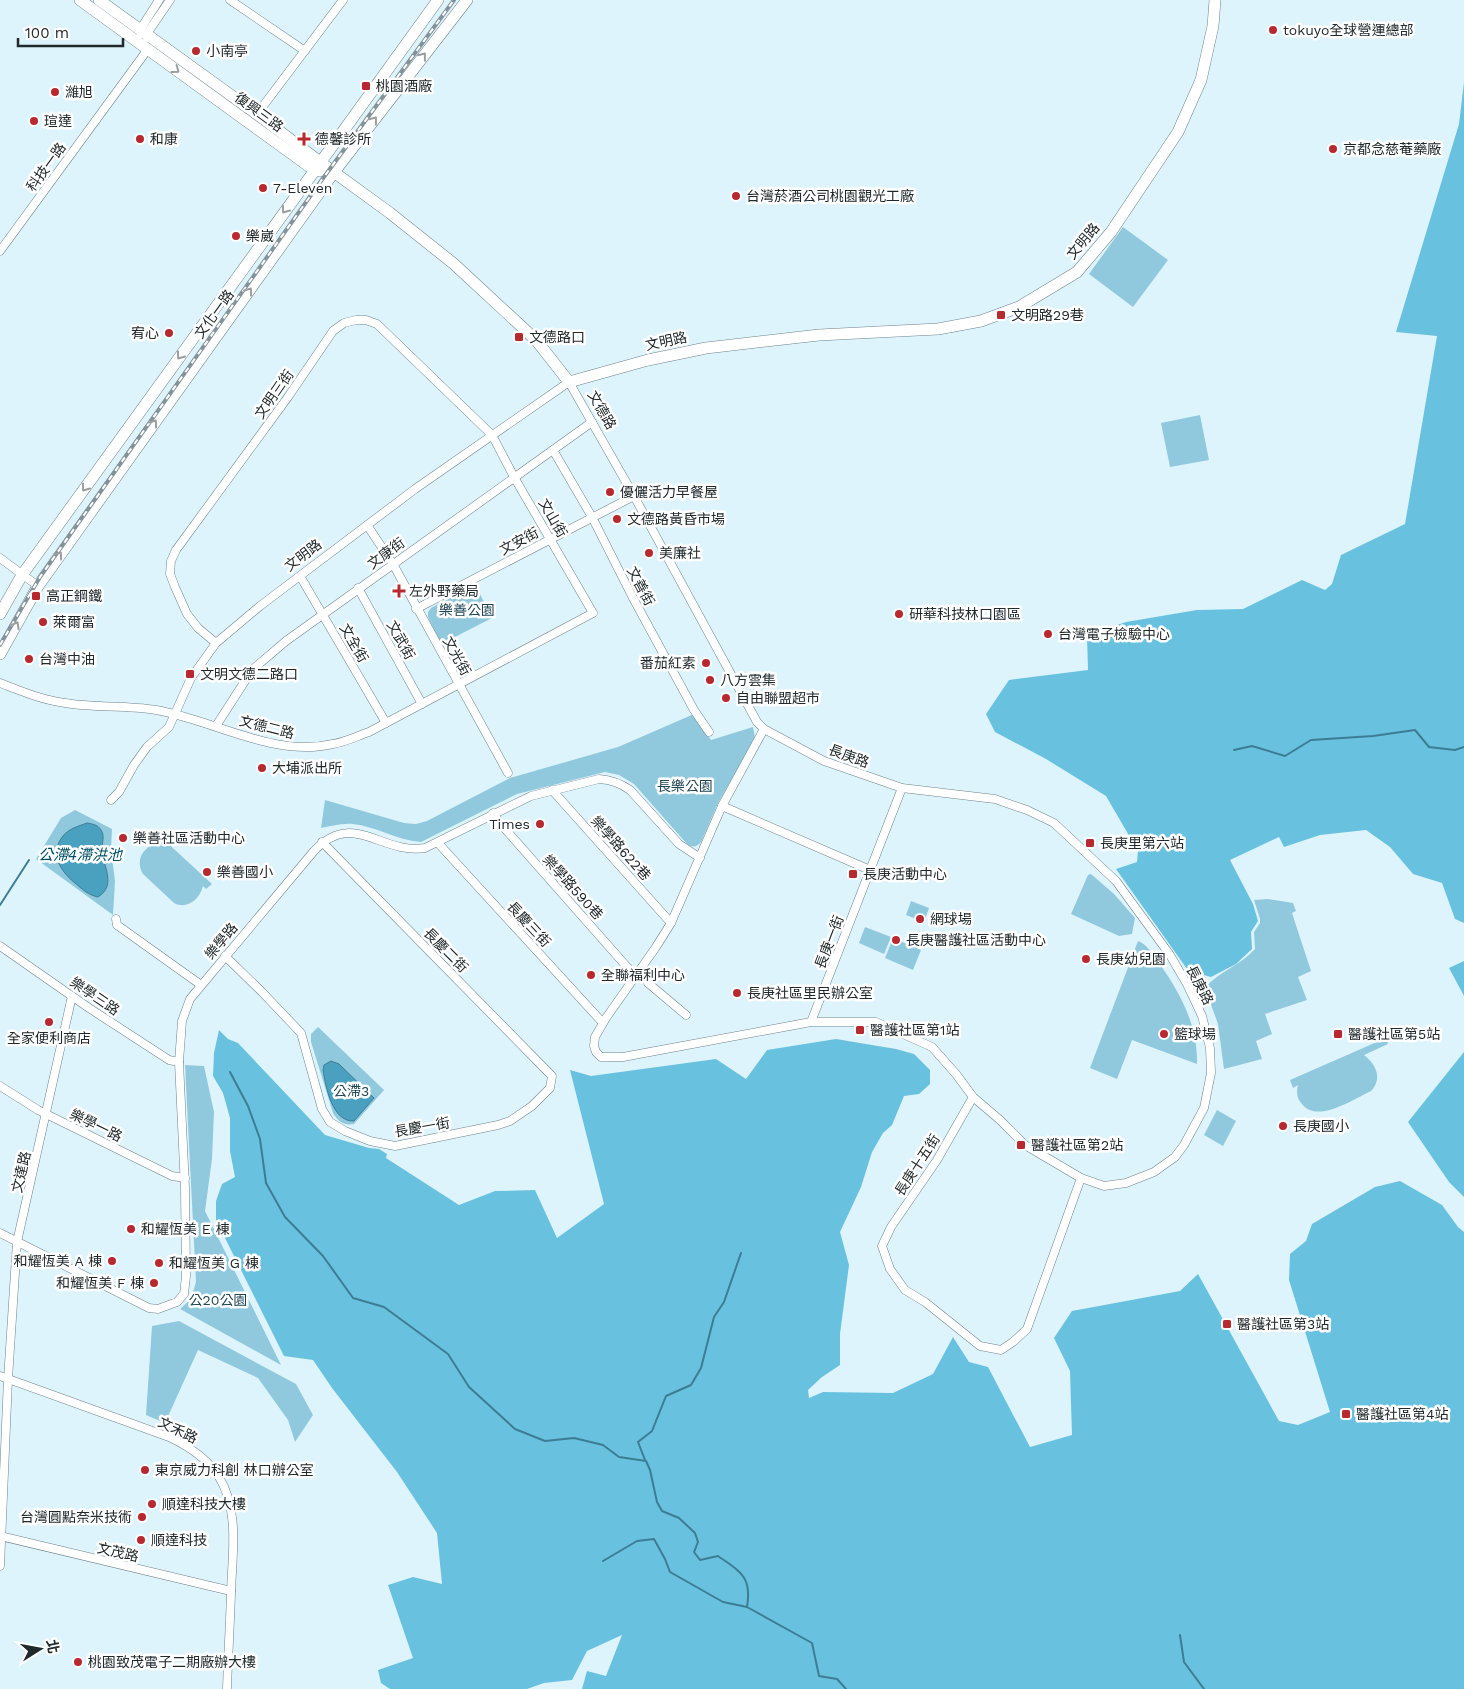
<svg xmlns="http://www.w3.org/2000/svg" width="1464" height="1689" viewBox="0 0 1464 1689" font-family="'Work Sans','Noto Sans TC',sans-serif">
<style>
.green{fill:#90c9de}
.forest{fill:#69c1e0}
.water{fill:#49a1bf;stroke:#3d7d93}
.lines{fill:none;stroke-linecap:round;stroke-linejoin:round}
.stream{stroke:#3d7d93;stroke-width:2}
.street-casing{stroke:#6f838b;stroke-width:9}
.secondary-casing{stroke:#6f838b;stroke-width:12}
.street{stroke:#fff;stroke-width:8}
.secondary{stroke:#fff;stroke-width:11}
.rail-casing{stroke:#839399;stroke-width:4}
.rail{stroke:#fff;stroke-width:2;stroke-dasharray:5.5;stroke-linecap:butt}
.oneway{stroke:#9b9fa0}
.poi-dot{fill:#b8282f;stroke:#fff;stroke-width:2}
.labels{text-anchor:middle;stroke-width:5;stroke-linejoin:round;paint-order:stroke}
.poi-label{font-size:14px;fill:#20292c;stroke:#fff;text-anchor:start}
.street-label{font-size:14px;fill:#20292c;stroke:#fff}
.park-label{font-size:14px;fill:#204755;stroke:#fff}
.water-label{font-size:15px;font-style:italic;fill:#005065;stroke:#fff}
</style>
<rect width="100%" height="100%" fill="#def4fd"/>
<!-- green -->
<g class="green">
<path d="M 1123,227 L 1168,260 L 1133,307 L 1089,274 Z"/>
<path d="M 1200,415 L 1209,460 L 1170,467 L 1161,423 Z"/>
<path d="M 475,584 L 492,618 L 447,641 L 439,640 L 428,617 L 428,612 L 431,608 Z"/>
<path d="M 694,714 L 711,740 L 753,727 L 755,738 L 718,803 L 701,842 C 697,847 692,848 687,844 L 634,784 L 619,775 L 605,772 L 517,794 L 421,842 C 396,840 375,826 353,824 C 342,823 332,826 321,828 L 325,800 L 404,823 L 416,824 L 427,821 L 510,778 L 618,747 Z"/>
<path d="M 75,810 L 112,829 L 111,850 L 115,881 L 113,915 L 36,859 L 61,818 Z"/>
<path d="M 162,838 L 212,884 L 206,889 L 203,886 C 200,899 187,910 174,903 L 143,874 C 135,860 143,847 157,843 L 156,842 Z"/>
<path d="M 1091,874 L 1114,894 L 1135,918 L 1132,934 L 1119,936 L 1071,914 L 1088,875 Z"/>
<path d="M 1268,899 L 1293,903 L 1296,911 L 1292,913 L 1311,971 L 1298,977 L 1307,1000 L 1265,1014 L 1272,1034 L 1256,1041 L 1262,1059 L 1224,1069 L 1218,1024 L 1205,988 C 1219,971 1241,965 1255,949 L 1254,932 L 1260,923 L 1260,919 L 1254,900 Z"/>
<path d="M 911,901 L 929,908 L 924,922 L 906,915 Z"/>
<path d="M 865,927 L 891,937 L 884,954 L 859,943 Z"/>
<path d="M 893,938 L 921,950 L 913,970 L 885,958 Z"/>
<path d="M 1138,941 C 1147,944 1154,956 1159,963 C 1181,994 1198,1026 1197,1064 L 1132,1040 L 1117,1079 L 1090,1068 Z"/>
<path d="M 318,1027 L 384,1090 L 354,1124 C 343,1126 338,1121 333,1113 L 311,1042 L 311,1034 Z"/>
<path d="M 1386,1038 L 1388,1044 L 1364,1055 C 1376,1064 1383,1079 1371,1091 C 1354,1099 1317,1124 1302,1104 C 1297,1099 1296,1092 1298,1085 L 1293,1088 L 1290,1080 Z"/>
<path d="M 185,1065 L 204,1066 L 214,1112 L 212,1159 L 205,1211 L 281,1365 L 180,1309 L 191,1299 L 196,1282 Z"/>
<path d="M 1217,1110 L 1236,1121 L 1223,1146 L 1204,1135 Z"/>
<path d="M 179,1321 L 296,1384 L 313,1415 L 295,1442 L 288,1420 L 258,1378 L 198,1350 L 165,1423 L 146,1415 L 152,1326 Z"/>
</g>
<!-- forest -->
<g class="forest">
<path d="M 1464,82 L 1464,923 L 1455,919 L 1442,883 L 1413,874 L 1390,847 L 1366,830 L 1320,835 L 1284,847 L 1279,837 L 1230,860 L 1253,904 L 1258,921 L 1251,932 L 1252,949 L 1236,964 L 1211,977 L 1200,974 L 1192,976 L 1116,869 L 1137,862 L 1138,851 L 1106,796 L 1046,759 L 995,732 L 986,714 L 1009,680 L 1088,670 L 1087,635 L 1126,622 L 1197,610 L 1243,609 L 1302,580 L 1325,590 L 1332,584 L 1341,555 L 1405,524 L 1437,336 L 1396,332 L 1459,124 Z"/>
<path d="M 1464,961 L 1464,996 L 1449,968 Z"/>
<path d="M 219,1030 L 228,1039 L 238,1043 L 325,1135 L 369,1148 L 379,1149 L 387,1154 L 386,1158 L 459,1205 L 495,1191 L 535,1190 L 557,1238 L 604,1204 L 570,1070 L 591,1076 L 716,1059 L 746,1079 L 767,1050 L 836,1039 L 896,1049 L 914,1054 L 930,1070 L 930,1084 L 919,1094 L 904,1096 L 892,1125 L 883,1133 L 872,1152 L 861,1187 L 840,1232 L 849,1265 L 840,1334 L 840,1365 L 822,1377 L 808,1390 L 809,1398 L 823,1392 L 893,1393 L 933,1374 L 953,1337 L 969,1362 L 988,1367 L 1030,1447 L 1072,1435 L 1070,1371 L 1054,1338 L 1072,1311 L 1180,1291 L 1198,1274 L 1279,1421 L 1298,1425 L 1330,1412 L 1289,1280 L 1290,1254 L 1306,1241 L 1312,1224 L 1375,1187 L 1400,1181 L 1442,1205 L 1458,1227 L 1464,1232 L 1464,1689 L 582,1689 L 587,1671 L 606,1676 L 622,1635 L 587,1651 L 572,1680 L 544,1683 L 527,1689 L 390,1689 L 381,1683 L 378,1670 L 413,1658 L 388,1585 L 413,1577 L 442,1584 L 437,1533 L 397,1472 L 332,1388 L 313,1360 L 284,1356 L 216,1220 L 216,1201 L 222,1184 L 235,1177 L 230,1151 L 230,1118 L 223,1093 L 213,1076 L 214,1053 Z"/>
<path d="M 1464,1052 L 1464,1197 L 1449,1182 L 1408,1122 Z"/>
</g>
<!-- water -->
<g class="water">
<path d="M 87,823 C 93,824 98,825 101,830 C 105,836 102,842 102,849 C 103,867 117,885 98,897 C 88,895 82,889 75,883 C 60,871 49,853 63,836 C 68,829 79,826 87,823 Z"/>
<path d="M 331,1061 L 339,1064 L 374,1098 L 354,1121 C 332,1122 326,1087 323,1070 L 324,1065 Z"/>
</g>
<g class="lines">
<!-- stream -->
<g class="stream">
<path d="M 1234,750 L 1252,746 L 1285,756 L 1311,740 L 1373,736 L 1415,730 L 1429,747 L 1455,750 L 1464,747"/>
<path d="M 0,905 L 29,860"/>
<path d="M 230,1072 L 248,1106 L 260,1139 L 266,1183 L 285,1217 L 323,1256 L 353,1298 L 384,1307 L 448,1354 L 469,1387 L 515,1429 L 545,1441 L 574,1438 L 603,1445 L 619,1457 L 646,1461 L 650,1470 L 657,1502 L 662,1511 L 679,1518 L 695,1533 L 698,1542 L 694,1552 L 700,1560 L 718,1556 C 741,1572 752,1577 747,1607 L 812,1643 L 819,1676 L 837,1679 L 846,1689"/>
<path d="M 645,1460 L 638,1442 L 652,1431 L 666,1396 L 691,1385 L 701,1368 L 714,1317 L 724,1302 L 741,1253"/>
<path d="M 603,1561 L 637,1541 L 654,1539 L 665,1559 L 670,1572 L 723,1602 L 747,1607"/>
<path d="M 1180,1635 L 1184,1662 L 1204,1689"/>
</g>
<!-- street casing -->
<g class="street-casing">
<g id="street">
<path d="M 230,0 L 305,51"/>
<path d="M 141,34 L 140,30 L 159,0"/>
<path d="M 147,38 L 146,35 L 170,0"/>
<path d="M 257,114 L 343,0"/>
<path d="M 0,251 L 148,49"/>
<path d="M 553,450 L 592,517 L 633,598 L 694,710 L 709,732"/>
<path d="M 367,525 L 393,564 L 508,773"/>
<path d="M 0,558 L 38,586"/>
<path d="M 300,576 L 386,723"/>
<path d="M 358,588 L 422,704"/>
<path d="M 416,609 L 634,496"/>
<path d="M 0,683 C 21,691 42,700 65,703 C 95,708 126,705 156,710 C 214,720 274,758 333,744 C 346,742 357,736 369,732 L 593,613 L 514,477 L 492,435 L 377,324 L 366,320 L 356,320 L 344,323 L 333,331 L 288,397 L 176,550 L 171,561 L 170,574 L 175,587 L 187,614 L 198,628 L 216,643"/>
<path d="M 216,726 L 252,670 L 286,641 L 592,422"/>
<path d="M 552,790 L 671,923"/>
<path d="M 111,800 L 119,792 L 134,765 L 147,747 L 169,727 L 191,678 L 216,643 L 260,606 L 415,489 L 569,382 L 634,496 L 757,722 L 764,729 L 824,761 L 902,788 L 995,799 L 1027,810 L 1054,823 L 1116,881 L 1170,955 L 1188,986 L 1202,1016 L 1210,1048 L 1211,1073 L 1204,1108 L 1184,1145 L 1175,1157 L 1154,1172 L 1126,1183 L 1104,1186 L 1081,1178 L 1025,1145 L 1000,1120 L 973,1097 L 956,1074 L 932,1047 L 876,1022 L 811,1022 L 623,1057 L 601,1057 L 596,1052 L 594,1046 L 595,1037 L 606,1018 L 656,947 L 671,923 L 722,806 L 764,729"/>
<path d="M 722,806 L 870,870"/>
<path d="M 493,813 L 499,822 L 635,976"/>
<path d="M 438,843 L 603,1023"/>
<path d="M 116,919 L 117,925 L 201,985"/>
<path d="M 0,946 L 89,1008 L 169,1060 L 179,1062"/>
<path d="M 225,956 L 262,992 L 301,1033 L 322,1109 L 330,1122 L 345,1131 L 370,1141 L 395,1146 L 498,1125 L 510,1121 L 532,1106 L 550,1088 L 552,1076 L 322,842"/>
<path d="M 648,983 L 686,1015"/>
<path d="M 811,1022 L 902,788"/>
<path d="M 0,1086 L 38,1110 L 172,1176 L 185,1178"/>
<path d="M 973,1097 L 937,1160 L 891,1227 L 882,1246 L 890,1269 L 905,1290 L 925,1302 L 980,1346 L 1001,1350 L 1013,1342 L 1027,1329 L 1081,1178"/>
<path d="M 0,1233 L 149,1308 L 158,1309 L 177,1302 L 184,1294 L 186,1276 L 185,1188 L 179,1062 L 182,1021 L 190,999 L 314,851 C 353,809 381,855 425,848 L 531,796 L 599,779 C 612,780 620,783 630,790 L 679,844 L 700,858"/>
<path d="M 0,1376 L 169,1437 C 188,1446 208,1459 219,1477 C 240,1511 232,1556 231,1593 C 230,1625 228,1657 227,1689"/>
<path d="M 0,1536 L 231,1591"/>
<path d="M 0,1566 L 8,1379 L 17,1242 L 72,996"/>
</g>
</g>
<!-- secondary casing -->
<g class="secondary-casing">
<g id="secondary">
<path d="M 80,0 L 314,170 L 320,171"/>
<path d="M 99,0 L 257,114 L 320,162 L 390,213 L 454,264 L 536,340 L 569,382 L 648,360 L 706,348 L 819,335 L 938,329 L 981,321 L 1019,307 L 1077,272 L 1111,232 L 1178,132 L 1201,80 L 1213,26 L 1215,0"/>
<path d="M 0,614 L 22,575 L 438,0"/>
<path d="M 0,654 L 38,586 L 334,172 L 467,0"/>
</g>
</g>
<!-- street -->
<use href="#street" class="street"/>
<!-- secondary -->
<use href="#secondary" class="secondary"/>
<!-- rail casing -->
<g class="rail-casing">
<path id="rail" d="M 0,645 L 40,577 L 321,181 L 454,0"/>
</g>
<!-- rail -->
<use href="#rail" class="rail"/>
</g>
<!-- one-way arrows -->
<defs><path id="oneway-chevron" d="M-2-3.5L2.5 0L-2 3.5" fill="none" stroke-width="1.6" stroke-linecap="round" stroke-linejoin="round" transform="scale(1.25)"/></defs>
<g class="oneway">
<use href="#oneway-chevron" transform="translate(423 56) rotate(-52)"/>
<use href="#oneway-chevron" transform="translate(176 70) rotate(36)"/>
<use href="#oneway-chevron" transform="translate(374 120) rotate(-52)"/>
<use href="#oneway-chevron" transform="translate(285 210) rotate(126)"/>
<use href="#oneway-chevron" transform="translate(249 291) rotate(-54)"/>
<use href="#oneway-chevron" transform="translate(180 356) rotate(126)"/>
<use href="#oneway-chevron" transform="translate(154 423) rotate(-54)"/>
<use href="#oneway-chevron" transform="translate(85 488) rotate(126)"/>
<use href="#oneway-chevron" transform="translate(59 555) rotate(-54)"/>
<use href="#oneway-chevron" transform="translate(16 625) rotate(-61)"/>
</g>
<!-- markers -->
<g class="poi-dot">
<circle cx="1273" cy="30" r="5"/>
<circle cx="196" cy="51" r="5"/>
<rect x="361" y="81" width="10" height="10" rx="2.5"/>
<circle cx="55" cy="92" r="5"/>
<circle cx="34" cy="121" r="5"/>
<circle cx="140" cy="139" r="5"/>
<path d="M301.5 131.5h5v5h5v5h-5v5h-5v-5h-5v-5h5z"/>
<circle cx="1333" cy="149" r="5"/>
<circle cx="263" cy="188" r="5"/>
<circle cx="736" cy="196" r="5"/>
<circle cx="236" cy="236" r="5"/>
<rect x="996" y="310" width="10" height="10" rx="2.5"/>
<circle cx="169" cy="333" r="5"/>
<rect x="514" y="332" width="10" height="10" rx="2.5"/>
<circle cx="610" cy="492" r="5"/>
<circle cx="617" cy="519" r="5"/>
<circle cx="649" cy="553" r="5"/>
<path d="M396.5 583.5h5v5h5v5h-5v5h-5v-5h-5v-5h5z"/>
<rect x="31" y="591" width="10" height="10" rx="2.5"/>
<circle cx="899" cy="614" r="5"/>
<circle cx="43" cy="622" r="5"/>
<circle cx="1048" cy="634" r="5"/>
<circle cx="29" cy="659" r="5"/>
<circle cx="706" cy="663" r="5"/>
<rect x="185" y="669" width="10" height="10" rx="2.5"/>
<circle cx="710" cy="680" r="5"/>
<circle cx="726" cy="698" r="5"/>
<circle cx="262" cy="768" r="5"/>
<circle cx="540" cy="824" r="5"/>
<circle cx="123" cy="838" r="5"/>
<rect x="1085" y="838" width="10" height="10" rx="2.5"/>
<circle cx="207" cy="872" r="5"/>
<rect x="848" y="869" width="10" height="10" rx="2.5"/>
<circle cx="920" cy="919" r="5"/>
<circle cx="896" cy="940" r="5"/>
<circle cx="1086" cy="959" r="5"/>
<circle cx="591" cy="975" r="5"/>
<circle cx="737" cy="993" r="5"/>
<circle cx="49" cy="1022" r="5"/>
<rect x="855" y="1025" width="10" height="10" rx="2.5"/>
<circle cx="1164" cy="1034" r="5"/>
<rect x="1333" y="1029" width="10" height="10" rx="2.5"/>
<circle cx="1283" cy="1126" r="5"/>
<rect x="1016" y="1140" width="10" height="10" rx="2.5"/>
<circle cx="131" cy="1229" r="5"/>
<circle cx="112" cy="1261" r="5"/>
<circle cx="159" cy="1263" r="5"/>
<circle cx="154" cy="1283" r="5"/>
<rect x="1222" y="1319" width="10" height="10" rx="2.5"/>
<rect x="1341" y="1409" width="10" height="10" rx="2.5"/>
<circle cx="145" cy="1470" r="5"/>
<circle cx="152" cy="1504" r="5"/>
<circle cx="142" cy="1517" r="5"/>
<circle cx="141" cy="1540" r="5"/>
<circle cx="78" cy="1662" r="5"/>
</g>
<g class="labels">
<!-- poi labels -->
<g class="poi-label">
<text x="1283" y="35">tokuyo全球營運總部</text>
<text x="206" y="56">小南亭</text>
<text x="376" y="91">桃園酒廠</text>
<text x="65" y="97">濰旭</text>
<text x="44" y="126">瑄達</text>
<text x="150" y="144">和康</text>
<text x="315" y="144">德馨診所</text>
<text x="1343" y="154">京都念慈菴藥廠</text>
<text x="273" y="193">7-Eleven</text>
<text x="746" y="201">台灣菸酒公司桃園觀光工廠</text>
<text x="246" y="241">樂崴</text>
<text x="1011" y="320">文明路29巷</text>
<text x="159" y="338" text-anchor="end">宥心</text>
<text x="529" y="342">文德路口</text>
<text x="620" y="497">優儷活力早餐屋</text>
<text x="627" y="524">文德路黃昏市場</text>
<text x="659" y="558">美廉社</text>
<text x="409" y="596">左外野藥局</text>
<text x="46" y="601">高正鋼鐵</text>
<text x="909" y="619">研華科技林口園區</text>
<text x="53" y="627">萊爾富</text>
<text x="1058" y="639">台灣電子檢驗中心</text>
<text x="39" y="664">台灣中油</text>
<text x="696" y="668" text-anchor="end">番茄紅素</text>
<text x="200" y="679">文明文德二路口</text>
<text x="720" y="685">八方雲集</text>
<text x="736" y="703">自由聯盟超市</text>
<text x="272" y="773">大埔派出所</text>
<text x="530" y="829" text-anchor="end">Times</text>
<text x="133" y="843">樂善社區活動中心</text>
<text x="1100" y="848">長庚里第六站</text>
<text x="217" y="877">樂善國小</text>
<text x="863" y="879">長庚活動中心</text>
<text x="930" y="924">網球場</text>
<text x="906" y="945">長庚醫護社區活動中心</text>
<text x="1096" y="964">長庚幼兒園</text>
<text x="601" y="980">全聯福利中心</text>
<text x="747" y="998">長庚社區里民辦公室</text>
<text x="870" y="1035">醫護社區第1站</text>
<text x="1174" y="1039">籃球場</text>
<text x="1348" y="1039">醫護社區第5站</text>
<text x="49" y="1043" text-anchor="middle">全家便利商店</text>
<text x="1293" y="1131">長庚國小</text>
<text x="1031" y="1150">醫護社區第2站</text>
<text x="141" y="1234">和耀恆美 E 棟</text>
<text x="102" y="1266" text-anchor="end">和耀恆美 A 棟</text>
<text x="169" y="1268">和耀恆美 G 棟</text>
<text x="144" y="1288" text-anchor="end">和耀恆美 F 棟</text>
<text x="1237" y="1329">醫護社區第3站</text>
<text x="1356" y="1419">醫護社區第4站</text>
<text x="155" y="1475">東京威力科創 林口辦公室</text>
<text x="162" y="1509">順達科技大樓</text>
<text x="132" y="1522" text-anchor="end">台灣圓點奈米技術</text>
<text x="151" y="1545">順達科技</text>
<text x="88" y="1667">桃園致茂電子二期廠辦大樓</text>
</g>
<!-- street labels -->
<g class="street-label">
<text transform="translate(259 112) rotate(36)" y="5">復興三路</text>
<text transform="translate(46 167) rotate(-54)" y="5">科技一路</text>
<text transform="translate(1083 241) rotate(-50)" y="5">文明路</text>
<text transform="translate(214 314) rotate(-54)" y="5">文化一路</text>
<text transform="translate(666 341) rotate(-12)" y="5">文明路</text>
<text transform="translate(274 394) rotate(-55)" y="5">文明三街</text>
<text transform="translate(602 410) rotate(60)" y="5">文德路</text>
<text transform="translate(553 518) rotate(60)" y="5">文山街</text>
<text transform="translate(519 541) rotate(-28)" y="5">文安街</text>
<text transform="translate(386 553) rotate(-36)" y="5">文康街</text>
<text transform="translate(303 555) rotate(-37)" y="5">文明路</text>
<text transform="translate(641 586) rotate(62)" y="5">文善街</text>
<text transform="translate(401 640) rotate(61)" y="5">文武街</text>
<text transform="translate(354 643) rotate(60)" y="5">文全街</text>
<text transform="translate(457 656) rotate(61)" y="5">文光街</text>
<text transform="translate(267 727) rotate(14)" y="5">文德二路</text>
<text transform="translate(849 756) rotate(20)" y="5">長庚路</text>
<text transform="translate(621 848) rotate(48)" y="5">樂學路622巷</text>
<text transform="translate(573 887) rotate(48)" y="5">樂學路590巷</text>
<text transform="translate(529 924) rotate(47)" y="5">長慶三街</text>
<text transform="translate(221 941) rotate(-50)" y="5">樂學路</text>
<text transform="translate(829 942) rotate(-69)" y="5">長庚一街</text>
<text transform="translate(446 950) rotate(45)" y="5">長慶二街</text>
<text transform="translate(1200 985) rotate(63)" y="5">長庚路</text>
<text transform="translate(95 996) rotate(34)" y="5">樂學三路</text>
<text transform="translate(96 1125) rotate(26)" y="5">樂學一路</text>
<text transform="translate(422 1127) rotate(-10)" y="5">長慶一街</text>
<text transform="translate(917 1165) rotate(-57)" y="5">長庚十五街</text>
<text transform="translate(21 1172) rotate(-77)" y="5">文達路</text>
<text transform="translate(178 1430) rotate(26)" y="5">文禾路</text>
<text transform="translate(118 1552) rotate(13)" y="5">文茂路</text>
</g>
<!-- park labels -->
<g class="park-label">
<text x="467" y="615">樂善公園</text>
<text x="685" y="791">長樂公園</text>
<text x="351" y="1096">公滯3</text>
<text x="218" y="1305">公20公園</text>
</g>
<!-- water labels -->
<g class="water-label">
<text x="80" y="860">公滯4滯洪池</text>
</g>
</g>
<!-- north arrow -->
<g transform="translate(40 1649) rotate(79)" stroke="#ffffff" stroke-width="4" paint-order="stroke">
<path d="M0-4L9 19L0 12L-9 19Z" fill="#20292c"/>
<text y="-8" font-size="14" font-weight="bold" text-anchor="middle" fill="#20292c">北</text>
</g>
<!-- scale -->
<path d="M18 38v8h105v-8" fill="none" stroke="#20292c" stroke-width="2.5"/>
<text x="25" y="38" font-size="15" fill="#20292c" stroke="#ffffff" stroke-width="4" paint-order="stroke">100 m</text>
</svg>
